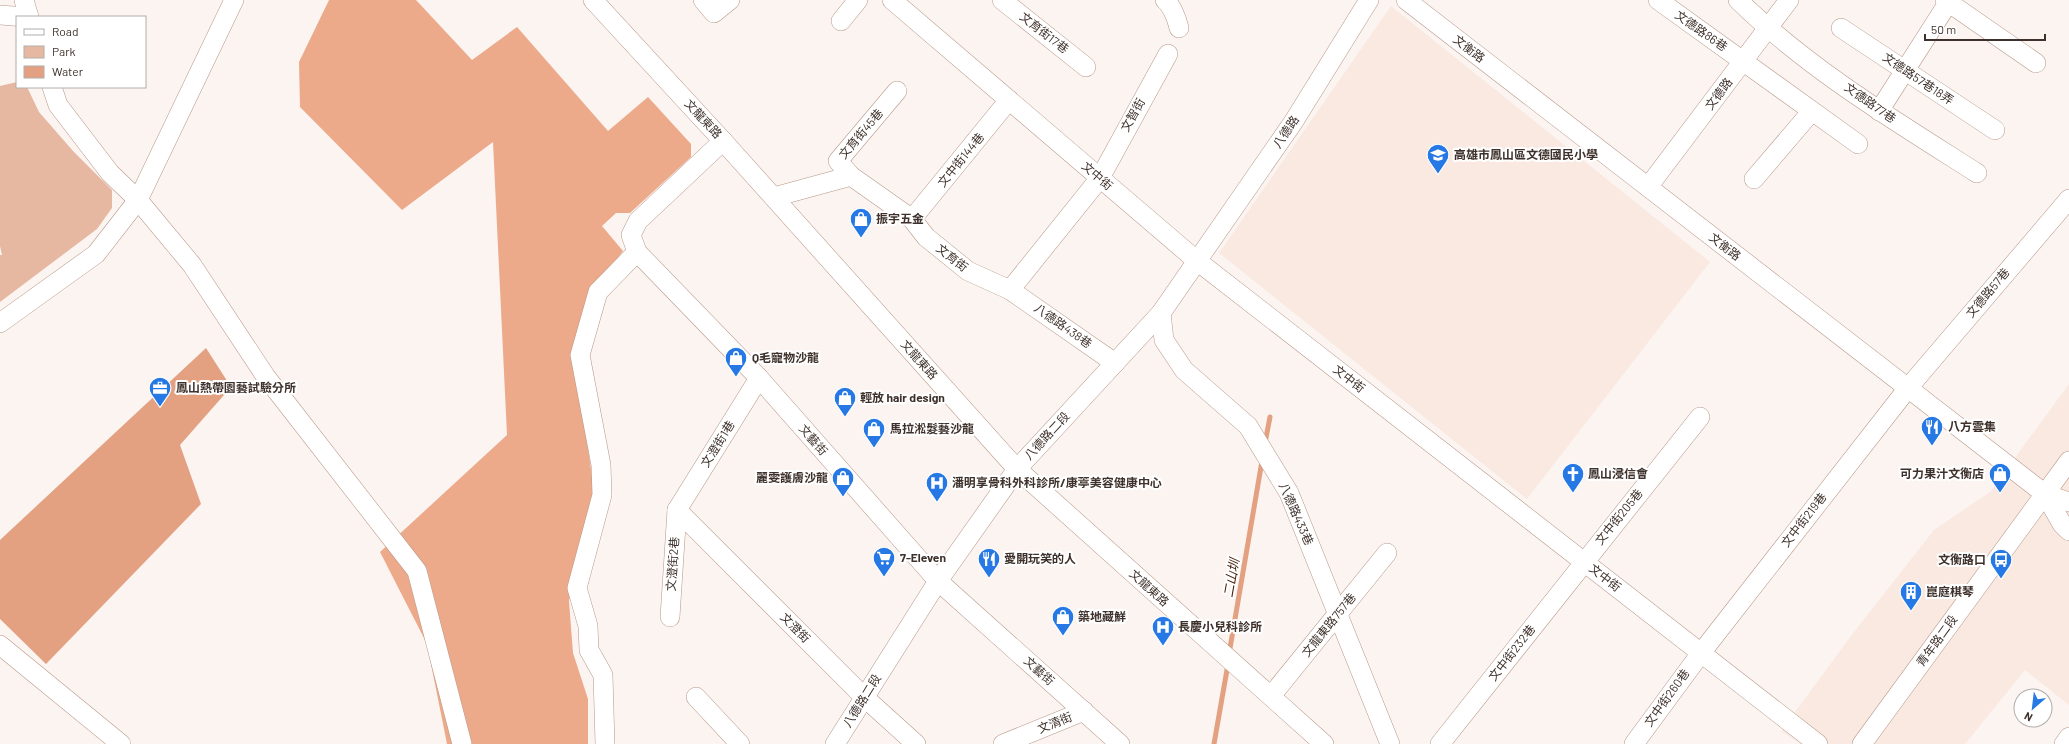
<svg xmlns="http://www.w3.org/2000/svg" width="2069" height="744" viewBox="0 0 2069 744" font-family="Barlow,'Noto Sans TC',sans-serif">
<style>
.built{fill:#fae9e1}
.green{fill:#e7b8a1}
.forest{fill:#ecaa8a}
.water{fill:#e3a181}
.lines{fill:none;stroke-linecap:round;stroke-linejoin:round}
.stream{stroke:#e3a181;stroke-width:5}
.minor-casing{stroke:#b79788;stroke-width:20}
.minor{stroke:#fff;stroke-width:19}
.labels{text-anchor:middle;stroke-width:4;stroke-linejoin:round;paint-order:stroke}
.street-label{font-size:12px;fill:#3e312b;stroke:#fff}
.poi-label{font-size:12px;font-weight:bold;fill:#3e312b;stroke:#fff;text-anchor:start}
.water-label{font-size:13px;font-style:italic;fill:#441b04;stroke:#fff}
</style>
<rect width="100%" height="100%" fill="#fbf4f1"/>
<!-- built -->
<g class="built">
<path d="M 1391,6 L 1710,262 L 1527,499 L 1219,253 Z"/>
<path d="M 2069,384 L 2069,705 L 2025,670 L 1965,744 L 1801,744 L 1781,731 L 1854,632 L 1934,530 L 1990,492 Z"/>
</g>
<!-- green -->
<path class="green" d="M 17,82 L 17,87 L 27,87 L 39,112 L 73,151 L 112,190 L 112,208 L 97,229 L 0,302 L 0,255 L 2,255 L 0,246 L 0,86 Z"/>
<!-- forest -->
<path class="forest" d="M 329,0 L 416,0 L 472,60 L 517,27 L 608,131 L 648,97 L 691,144 L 691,157 L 630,213 L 616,213 L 602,226 L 623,251 L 594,289 L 574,351 L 594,490 L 569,601 L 573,653 L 588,699 L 588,744 L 447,744 L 427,644 L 380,552 L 507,435 L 493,142 L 402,210 L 300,107 L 299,62 Z"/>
<!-- water -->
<path class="water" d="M 206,348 L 231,387 L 180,445 L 201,504 L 46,664 L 0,619 L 0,540 Z"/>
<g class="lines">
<!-- stream -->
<g class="stream">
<path d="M 1265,443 L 1270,417"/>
<path d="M 1229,654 L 1262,461"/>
<path d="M 1214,744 L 1228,664"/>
</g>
<!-- minor casing -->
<g class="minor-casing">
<g id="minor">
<path d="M 24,0 L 29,17"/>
<path d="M 593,0 L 723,141 L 1017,469 L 1324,744"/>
<path d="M 703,0 L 714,13 L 730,0"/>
<path d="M 892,0 L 1196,260 L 1818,744"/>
<path d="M 1002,0 L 1086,67"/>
<path d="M 1165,0 C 1172,6 1177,19 1179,28"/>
<path d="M 1406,0 L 2045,494 L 2069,502"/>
<path d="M 1658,0 L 1858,144"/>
<path d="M 1738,0 C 1807,68 1895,121 1977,173"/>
<path d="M 1945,0 L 2036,63"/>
<path d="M 0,15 L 25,17"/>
<path d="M 841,21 L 858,0"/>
<path d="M 1841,28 L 1995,130"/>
<path d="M 52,87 L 58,105 L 110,173 L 138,200 L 192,265 L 266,377 L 417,571 L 462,744"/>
<path d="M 1879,111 L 1948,3"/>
<path d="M 723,141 L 638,221 L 631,235 L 637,252 L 759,378 L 938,581 L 1120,744"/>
<path d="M 851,176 L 838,161 L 897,91"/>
<path d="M 1754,179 L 1812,111"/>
<path d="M 1648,187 L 1789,0"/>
<path d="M 774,197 L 851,176 L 912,219 L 926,237 L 968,271 L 1010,290 L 1100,178 L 1168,54"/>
<path d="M 912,219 L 1009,100"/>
<path d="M 1010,290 L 1115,363"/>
<path d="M 1161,313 L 1164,340 L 1184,370 L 1248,426 L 1289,493 L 1390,744"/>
<path d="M 0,323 L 96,254 L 138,200 L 234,0"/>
<path d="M 2045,494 L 2062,524 L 2069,531"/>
<path d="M 677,510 L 864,697 L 916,744"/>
<path d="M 670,617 L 677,510 L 759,378"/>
<path d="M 0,645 L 121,744"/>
<path d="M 1271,696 L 1387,553"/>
<path d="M 696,697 L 740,744"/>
<path d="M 605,744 L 603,675 L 589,650 L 588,626 L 577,588 L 602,495 L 601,465 L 580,355 L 598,292 L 637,252"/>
<path d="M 835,744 L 938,581 L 1017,469 L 1161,313 L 1294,121 L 1369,0"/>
<path d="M 1003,744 L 1084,711"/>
<path d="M 1440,744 L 1700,417"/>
<path d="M 1634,744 L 1701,653 L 1908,388 L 2069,199"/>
<path d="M 1862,744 L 2069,461"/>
<path d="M 2064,744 L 2069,737"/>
</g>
</g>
<!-- minor -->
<use href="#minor" class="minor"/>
</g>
<!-- icons -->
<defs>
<g id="school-pin" transform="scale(1.15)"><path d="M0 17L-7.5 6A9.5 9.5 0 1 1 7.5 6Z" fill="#2679e4" stroke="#fff"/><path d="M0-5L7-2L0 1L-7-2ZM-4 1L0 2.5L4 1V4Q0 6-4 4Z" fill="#fff"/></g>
<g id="shop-pin" transform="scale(1.15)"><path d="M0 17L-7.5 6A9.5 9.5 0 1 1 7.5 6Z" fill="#2679e4" stroke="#fff"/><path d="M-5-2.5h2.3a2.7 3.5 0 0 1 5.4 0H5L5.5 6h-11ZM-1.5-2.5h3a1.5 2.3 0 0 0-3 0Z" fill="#fff"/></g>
<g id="office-pin" transform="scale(1.15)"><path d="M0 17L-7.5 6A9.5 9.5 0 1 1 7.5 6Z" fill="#2679e4" stroke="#fff"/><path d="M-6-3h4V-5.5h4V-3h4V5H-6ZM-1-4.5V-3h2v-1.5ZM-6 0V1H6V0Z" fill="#fff"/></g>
<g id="restaurant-pin" transform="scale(1.15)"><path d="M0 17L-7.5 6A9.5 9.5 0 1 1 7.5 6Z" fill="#2679e4" stroke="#fff"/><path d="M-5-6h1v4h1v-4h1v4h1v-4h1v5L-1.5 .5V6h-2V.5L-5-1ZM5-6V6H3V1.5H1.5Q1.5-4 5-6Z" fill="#fff"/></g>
<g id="church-pin" transform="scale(1.15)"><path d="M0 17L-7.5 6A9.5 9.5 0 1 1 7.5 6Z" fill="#2679e4" stroke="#fff"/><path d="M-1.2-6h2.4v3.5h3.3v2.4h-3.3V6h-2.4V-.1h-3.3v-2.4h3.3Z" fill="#fff"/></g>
<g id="hospital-pin" transform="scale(1.15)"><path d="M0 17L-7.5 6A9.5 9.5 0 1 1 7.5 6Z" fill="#2679e4" stroke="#fff"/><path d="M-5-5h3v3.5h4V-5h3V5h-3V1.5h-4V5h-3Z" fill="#fff"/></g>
<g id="supermarket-pin" transform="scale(1.15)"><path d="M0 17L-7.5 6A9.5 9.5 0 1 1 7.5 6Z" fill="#2679e4" stroke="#fff"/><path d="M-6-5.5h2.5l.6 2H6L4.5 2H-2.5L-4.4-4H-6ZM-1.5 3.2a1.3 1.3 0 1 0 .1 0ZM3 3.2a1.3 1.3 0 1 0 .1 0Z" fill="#fff"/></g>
<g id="bus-pin" transform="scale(1.15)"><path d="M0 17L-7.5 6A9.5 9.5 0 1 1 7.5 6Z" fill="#2679e4" stroke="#fff"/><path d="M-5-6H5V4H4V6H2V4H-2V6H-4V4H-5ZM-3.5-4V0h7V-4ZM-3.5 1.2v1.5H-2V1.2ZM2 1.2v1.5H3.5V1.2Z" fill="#fff"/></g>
<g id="building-pin" transform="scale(1.15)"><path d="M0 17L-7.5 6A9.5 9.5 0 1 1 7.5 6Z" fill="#2679e4" stroke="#fff"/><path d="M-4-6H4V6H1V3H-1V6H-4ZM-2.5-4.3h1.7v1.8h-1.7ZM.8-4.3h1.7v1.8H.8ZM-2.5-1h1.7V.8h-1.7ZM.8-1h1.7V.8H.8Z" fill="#fff"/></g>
</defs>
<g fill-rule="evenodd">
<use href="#school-pin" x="1438" y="155"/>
<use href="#shop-pin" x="861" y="219"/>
<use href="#shop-pin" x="736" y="358"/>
<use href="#office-pin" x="160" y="388"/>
<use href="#shop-pin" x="845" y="398"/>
<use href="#restaurant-pin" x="1932" y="427"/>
<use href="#shop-pin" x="874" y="429"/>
<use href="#church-pin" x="1573" y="474"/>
<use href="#shop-pin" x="2000" y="474"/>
<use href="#shop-pin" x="843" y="478"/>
<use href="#hospital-pin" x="937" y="483"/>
<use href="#supermarket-pin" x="884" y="558"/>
<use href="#restaurant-pin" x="989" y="559"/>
<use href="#bus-pin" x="2001" y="560"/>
<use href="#building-pin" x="1911" y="592"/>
<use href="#shop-pin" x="1063" y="617"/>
<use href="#hospital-pin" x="1163" y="627"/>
</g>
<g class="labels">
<!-- street labels -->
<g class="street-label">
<text transform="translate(1701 31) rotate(35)" y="4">文德路86巷</text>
<text transform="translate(1044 33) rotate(38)" y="4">文育街17巷</text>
<text transform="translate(1469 49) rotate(38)" y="4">文衡路</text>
<text transform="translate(1918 79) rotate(34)" y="4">文德路57巷18弄</text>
<text transform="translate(1719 94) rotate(-53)" y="4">文德路</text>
<text transform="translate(1870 103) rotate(35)" y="4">文德路77巷</text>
<text transform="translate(1133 115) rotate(-61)" y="4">文智街</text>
<text transform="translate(703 119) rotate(47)" y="4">文龍東路</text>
<text transform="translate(1286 132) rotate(-56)" y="4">八德路</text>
<text transform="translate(861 134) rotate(-50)" y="4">文育街45巷</text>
<text transform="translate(961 160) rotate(-51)" y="4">文中街144巷</text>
<text transform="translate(1097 176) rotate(41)" y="4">文中街</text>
<text transform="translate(1725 247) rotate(38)" y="4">文衡路</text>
<text transform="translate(952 258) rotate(38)" y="4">文育街</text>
<text transform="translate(1988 293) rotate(-50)" y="4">文德路57巷</text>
<text transform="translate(1063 326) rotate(35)" y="4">八德路438巷</text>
<text transform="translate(919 360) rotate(48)" y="4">文龍東路</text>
<text transform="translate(1349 379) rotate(38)" y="4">文中街</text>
<text transform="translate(1047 436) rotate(-47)" y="4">八德路二段</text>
<text transform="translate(813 440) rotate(49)" y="4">文藝街</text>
<text transform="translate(718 444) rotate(-58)" y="4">文澄街1巷</text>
<text transform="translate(1296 514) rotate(66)" y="4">八德路433巷</text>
<text transform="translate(1619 517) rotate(-51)" y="4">文中街205巷</text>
<text transform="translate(1804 520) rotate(-52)" y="4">文中街219巷</text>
<text transform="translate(673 564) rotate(-86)" y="4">文澄街2巷</text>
<text transform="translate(1605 578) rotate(38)" y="4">文中街</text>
<text transform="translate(1149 588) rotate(42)" y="4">文龍東路</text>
<text transform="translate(1329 625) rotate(-51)" y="4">文龍東路757巷</text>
<text transform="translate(795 628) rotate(45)" y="4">文澄街</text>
<text transform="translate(1937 641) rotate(-54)" y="4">青年路二段</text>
<text transform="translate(1512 653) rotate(-52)" y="4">文中街232巷</text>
<text transform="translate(1039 671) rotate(42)" y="4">文藝街</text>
<text transform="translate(1667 698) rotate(-54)" y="4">文中街260巷</text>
<text transform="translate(862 701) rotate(-58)" y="4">八德路二段</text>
<text transform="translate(1055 723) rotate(-22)" y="4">文清街</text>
</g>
<!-- poi labels -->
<g class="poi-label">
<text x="1454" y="159">高雄市鳳山區文德國民小學</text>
<text x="876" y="223">振宇五金</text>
<text x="752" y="362">Q毛寵物沙龍</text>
<text x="176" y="392">鳳山熱帶園藝試驗分所</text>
<text x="860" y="402">輕放 hair design</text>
<text x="1948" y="431">八方雲集</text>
<text x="890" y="433">馬拉淞髮藝沙龍</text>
<text x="1588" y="478">鳳山浸信會</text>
<text x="1984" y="478" text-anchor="end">可力果汁文衡店</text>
<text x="828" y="482" text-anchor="end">麗雯護膚沙龍</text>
<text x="952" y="487">潘明享骨科外科診所/康葶美容健康中心</text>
<text x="900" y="562">7-Eleven</text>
<text x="1004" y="563">愛開玩笑的人</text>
<text x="1986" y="564" text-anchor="end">文衡路口</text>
<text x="1926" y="596">崑庭棋琴</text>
<text x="1078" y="621">築地藏鮮</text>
<text x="1178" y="631">長慶小兒科診所</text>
</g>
<!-- water labels -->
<g class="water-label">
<text transform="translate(1231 578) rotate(-80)" y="5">二山圳</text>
</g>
</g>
<!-- legend -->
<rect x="16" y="16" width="130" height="72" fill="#ffffff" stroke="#b2adaa"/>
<rect x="24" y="29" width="20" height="6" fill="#ffffff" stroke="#b2adaa"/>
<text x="52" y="36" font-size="12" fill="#3e312b">Road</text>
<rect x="24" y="46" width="20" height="12" fill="#e7b8a1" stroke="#b2adaa"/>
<text x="52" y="56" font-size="12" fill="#3e312b">Park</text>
<rect x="24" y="66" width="20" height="12" fill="#e3a181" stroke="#b2adaa"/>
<text x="52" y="76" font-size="12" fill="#3e312b">Water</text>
<!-- north arrow -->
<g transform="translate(2033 708) rotate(208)"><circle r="19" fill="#ffffff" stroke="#b2adaa"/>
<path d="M0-3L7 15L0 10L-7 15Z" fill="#2679e4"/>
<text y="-6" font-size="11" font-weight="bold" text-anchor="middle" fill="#3e312b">N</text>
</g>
<!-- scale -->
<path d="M1925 34v6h120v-6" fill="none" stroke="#3e312b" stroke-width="2"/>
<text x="1931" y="34" font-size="12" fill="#3e312b" stroke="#ffffff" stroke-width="3" paint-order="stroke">50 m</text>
</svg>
